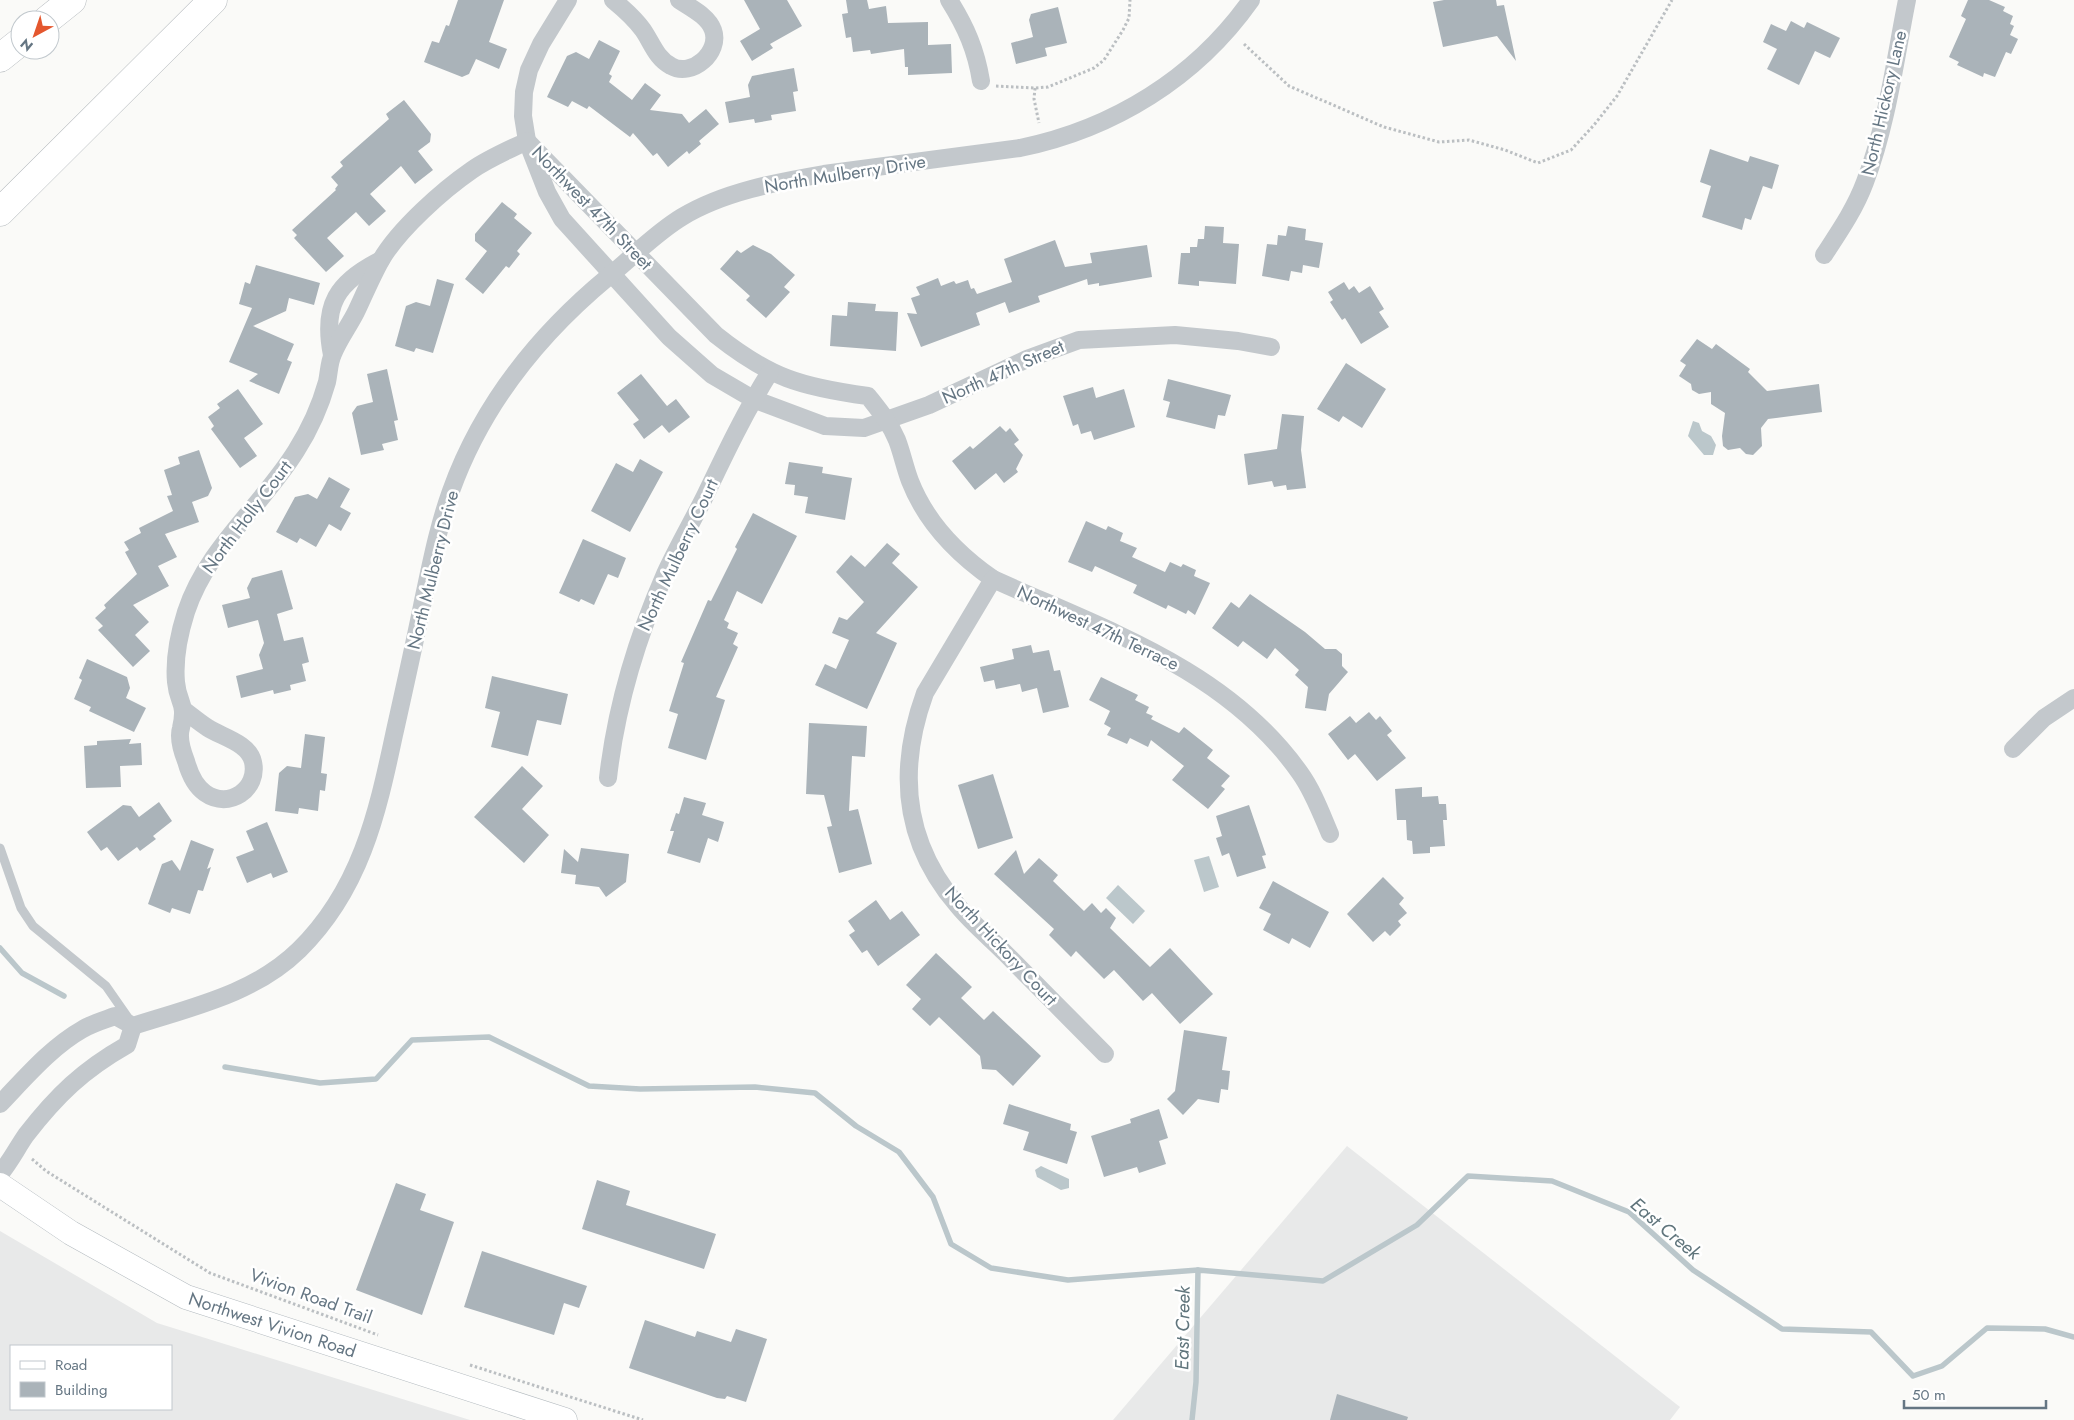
<svg xmlns="http://www.w3.org/2000/svg" width="2074" height="1420" viewBox="0 0 2074 1420" font-family="Jost,sans-serif">
<style>
.built{fill:#e8e9e9;fill-rule:evenodd}
.water{fill:#bbc7cb}
.lines{fill:none;stroke-linecap:round;stroke-linejoin:round}
.stream{stroke:#bbc7cb;stroke-width:5.5}
.building{fill:#aab3b9}
.secondary-casing{stroke:#b3babf;stroke-width:25}
.highway-casing{stroke:#b4b9bd;stroke-width:29}
.path{stroke:#bbbfc2;stroke-width:3;stroke-dasharray:2.5 2.5;stroke-linecap:butt}
.lane{stroke:#c3c8cc;stroke-width:9}
.street{stroke:#c3c8cc;stroke-width:18}
.secondary{stroke:#fff;stroke-width:24}
.highway{stroke:#fff;stroke-width:28}
.labels{text-anchor:middle;stroke-width:5;stroke-linejoin:round;paint-order:stroke}
.street-label{font-size:18px;fill:#657683;stroke:#fff}
.water-label{font-size:19px;font-style:italic;fill:#60757c;stroke:#fff}
</style>
<rect width="100%" height="100%" fill="#fafaf8"/>
<!-- built -->
<g class="built">
<path d="M 1347,1146 L 1680,1407 L 1670,1420 L 1113,1420 Z"/>
<path d="M 0,1231 L 157,1323 L 470,1420 L 0,1420 ZM 11,1346 L 171,1346 L 171,1409 L 11,1409 Z"/>
</g>
<!-- water -->
<g class="water">
<path d="M 1693,421 L 1699,423 L 1702,431 L 1711,436 L 1716,445 L 1713,455 L 1704,455 L 1688,436 Z"/>
<path d="M 1209,856 L 1219,887 L 1204,892 L 1194,860 Z"/>
<path d="M 1118,885 L 1145,911 L 1133,924 L 1106,898 Z"/>
<path d="M 1041,1166 L 1069,1179 L 1069,1188 L 1061,1190 L 1037,1177 L 1035,1170 Z"/>
</g>
<g class="lines">
<!-- stream -->
<g class="stream">
<path d="M 0,948 L 22,973 L 64,996"/>
<path d="M 225,1067 L 320,1083 L 376,1079 L 412,1040 L 489,1037 L 589,1086 L 640,1089 L 755,1087 L 815,1093 L 856,1126 L 899,1152 L 933,1197 L 951,1244 L 991,1268 L 1068,1280 L 1198,1270"/>
<path d="M 1192,1420 L 1196,1382 L 1198,1270 L 1323,1281 L 1417,1225 L 1468,1176 L 1552,1181 L 1629,1212 L 1693,1270 L 1782,1329 L 1871,1332 L 1913,1376 L 1942,1366 L 1987,1328 L 2045,1329 L 2074,1337"/>
</g>
</g>
<!-- building -->
<g class="building">
<path d="M 458,0 L 504,0 L 489,42 L 507,49 L 499,69 L 476,59 L 469,74 L 462,77 L 424,62 L 432,41 L 439,43 L 446,25 L 449,26 Z"/>
<path d="M 744,0 L 787,0 L 802,26 L 770,44 L 773,48 L 752,61 L 740,41 L 760,29 Z"/>
<path d="M 846,0 L 867,0 L 869,9 L 886,6 L 888,23 L 928,22 L 928,45 L 951,44 L 952,73 L 908,75 L 908,67 L 905,67 L 904,49 L 871,54 L 870,50 L 853,52 L 851,37 L 846,38 L 842,14 L 848,13 Z"/>
<path d="M 1444,0 L 1496,0 L 1497,6 L 1504,5 L 1516,61 L 1497,36 L 1443,47 L 1433,2 Z"/>
<path d="M 1968,0 L 1989,0 L 2005,7 L 2003,11 L 2013,16 L 2010,24 L 2014,26 L 2010,35 L 2018,39 L 2011,54 L 2006,52 L 1995,77 L 1984,73 L 1983,77 L 1957,65 L 1959,62 L 1949,57 L 1966,19 L 1961,16 Z"/>
<path d="M 1058,7 L 1067,43 L 1045,48 L 1047,56 L 1016,64 L 1011,43 L 1033,37 L 1029,20 L 1031,14 Z"/>
<path d="M 1791,21 L 1804,28 L 1807,22 L 1840,38 L 1830,58 L 1815,51 L 1799,85 L 1767,69 L 1777,49 L 1763,42 L 1771,24 L 1786,31 Z"/>
<path d="M 599,40 L 620,51 L 609,74 L 612,76 L 609,82 L 632,100 L 645,83 L 661,95 L 650,110 L 682,114 L 689,123 L 706,109 L 719,124 L 699,141 L 701,144 L 689,154 L 687,151 L 668,167 L 657,153 L 653,156 L 633,133 L 630,137 L 589,106 L 587,109 L 572,101 L 568,107 L 547,97 L 567,56 L 576,52 L 589,59 Z"/>
<path d="M 794,68 L 798,91 L 793,92 L 796,111 L 771,115 L 772,120 L 755,123 L 754,119 L 729,123 L 725,102 L 750,97 L 748,85 L 752,76 Z"/>
<path d="M 404,100 L 431,134 L 430,142 L 418,151 L 433,170 L 415,184 L 401,166 L 370,194 L 386,211 L 369,226 L 356,212 L 327,238 L 344,256 L 326,272 L 294,238 L 297,235 L 292,230 L 336,190 L 335,189 L 338,185 L 331,177 L 343,166 L 340,162 L 389,119 L 386,114 Z"/>
<path d="M 1710,149 L 1748,162 L 1750,156 L 1779,165 L 1772,189 L 1763,186 L 1751,220 L 1745,218 L 1742,230 L 1702,217 L 1711,186 L 1700,182 Z"/>
<path d="M 502,202 L 517,214 L 514,218 L 532,233 L 517,251 L 520,254 L 509,268 L 506,266 L 483,294 L 465,279 L 487,251 L 475,241 L 475,234 Z"/>
<path d="M 1205,226 L 1224,227 L 1223,243 L 1239,244 L 1236,284 L 1199,281 L 1199,286 L 1178,284 L 1181,253 L 1190,253 L 1190,247 L 1197,247 L 1198,239 L 1204,239 Z"/>
<path d="M 1288,226 L 1306,229 L 1305,240 L 1323,243 L 1319,268 L 1303,265 L 1302,273 L 1291,271 L 1289,281 L 1262,276 L 1267,244 L 1277,245 L 1278,235 L 1286,236 Z"/>
<path d="M 1055,240 L 1065,267 L 1092,263 L 1090,253 L 1147,245 L 1152,277 L 1099,286 L 1099,283 L 1088,285 L 1087,279 L 1038,296 L 1040,302 L 1009,313 L 1005,302 L 976,313 L 980,325 L 921,347 L 907,313 L 917,314 L 911,298 L 920,295 L 916,287 L 938,278 L 941,286 L 954,281 L 956,284 L 968,280 L 971,289 L 974,288 L 977,294 L 1012,282 L 1004,259 Z"/>
<path d="M 753,245 L 771,254 L 795,275 L 784,287 L 790,292 L 766,318 L 746,300 L 750,296 L 720,269 L 737,250 L 741,253 Z"/>
<path d="M 256,265 L 320,283 L 314,305 L 289,298 L 286,311 L 253,326 L 294,344 L 287,360 L 292,362 L 279,394 L 249,381 L 258,374 L 229,362 L 252,308 L 239,304 L 245,282 L 250,284 Z"/>
<path d="M 437,279 L 454,284 L 433,353 L 416,348 L 414,352 L 395,346 L 406,306 L 416,302 L 430,306 Z"/>
<path d="M 1344,282 L 1349,290 L 1354,286 L 1359,293 L 1370,286 L 1384,309 L 1379,312 L 1389,327 L 1361,344 L 1345,318 L 1342,320 L 1330,302 L 1333,300 L 1328,292 Z"/>
<path d="M 848,302 L 876,304 L 875,311 L 898,312 L 896,351 L 830,346 L 832,315 L 847,316 Z"/>
<path d="M 1697,339 L 1712,349 L 1716,344 L 1750,369 L 1748,372 L 1767,391 L 1819,384 L 1822,412 L 1768,419 L 1761,428 L 1762,446 L 1753,455 L 1746,454 L 1740,448 L 1728,450 L 1723,446 L 1722,436 L 1725,413 L 1711,404 L 1711,392 L 1699,394 L 1692,390 L 1691,384 L 1679,376 L 1686,365 L 1680,361 Z"/>
<path d="M 1346,363 L 1386,389 L 1362,428 L 1343,416 L 1339,422 L 1317,409 Z"/>
<path d="M 387,369 L 398,420 L 394,421 L 398,440 L 382,444 L 384,450 L 361,455 L 352,413 L 357,406 L 373,402 L 367,374 Z"/>
<path d="M 641,374 L 667,406 L 676,399 L 690,417 L 669,433 L 662,425 L 644,439 L 633,424 L 639,420 L 617,393 Z"/>
<path d="M 1168,379 L 1231,395 L 1225,416 L 1218,415 L 1215,429 L 1166,417 L 1170,402 L 1163,400 Z"/>
<path d="M 1093,387 L 1096,398 L 1124,389 L 1135,427 L 1094,440 L 1091,431 L 1081,434 L 1078,424 L 1073,426 L 1063,396 Z"/>
<path d="M 238,389 L 263,424 L 244,438 L 257,456 L 240,468 L 211,429 L 214,426 L 208,417 L 220,408 L 217,404 Z"/>
<path d="M 1282,414 L 1304,416 L 1301,450 L 1306,488 L 1287,490 L 1286,485 L 1274,487 L 1272,481 L 1248,485 L 1244,454 L 1277,449 Z"/>
<path d="M 1000,426 L 1006,432 L 1010,428 L 1019,440 L 1014,444 L 1023,455 L 1016,469 L 1018,472 L 1004,483 L 996,473 L 975,490 L 952,461 L 970,446 L 973,449 Z"/>
<path d="M 199,450 L 212,488 L 208,496 L 192,502 L 199,522 L 165,534 L 177,557 L 158,566 L 169,586 L 133,605 L 149,622 L 135,635 L 150,651 L 133,667 L 98,630 L 103,626 L 95,618 L 106,608 L 104,605 L 137,574 L 125,552 L 129,550 L 124,542 L 141,533 L 139,528 L 173,511 L 167,496 L 172,495 L 164,470 L 180,464 L 178,457 Z"/>
<path d="M 640,459 L 663,472 L 630,532 L 591,511 L 616,463 L 633,472 Z"/>
<path d="M 789,462 L 823,467 L 822,473 L 852,478 L 845,520 L 805,513 L 808,497 L 794,495 L 795,485 L 785,484 Z"/>
<path d="M 329,477 L 350,489 L 340,507 L 351,513 L 341,531 L 329,524 L 316,547 L 300,538 L 297,543 L 276,532 L 295,497 L 308,494 L 317,499 Z"/>
<path d="M 753,513 L 797,536 L 762,604 L 737,591 L 724,620 L 729,623 L 727,628 L 738,633 L 733,644 L 738,647 L 716,697 L 725,700 L 706,760 L 668,748 L 678,714 L 669,711 L 684,663 L 681,662 L 708,600 L 711,601 L 737,549 L 735,547 Z"/>
<path d="M 1086,521 L 1106,530 L 1108,526 L 1123,533 L 1120,541 L 1137,548 L 1132,557 L 1165,572 L 1170,562 L 1181,567 L 1183,564 L 1196,570 L 1194,576 L 1210,583 L 1195,615 L 1188,610 L 1186,614 L 1168,605 L 1166,609 L 1133,593 L 1137,585 L 1095,566 L 1092,572 L 1068,562 Z"/>
<path d="M 583,539 L 626,558 L 618,578 L 608,574 L 594,605 L 581,599 L 579,602 L 559,593 Z"/>
<path d="M 887,543 L 900,554 L 892,563 L 918,587 L 876,633 L 897,643 L 867,709 L 815,685 L 825,664 L 836,669 L 849,640 L 832,633 L 839,617 L 847,620 L 864,602 L 836,572 L 851,555 L 865,567 Z"/>
<path d="M 282,570 L 293,609 L 277,614 L 284,641 L 303,637 L 309,662 L 302,664 L 306,681 L 290,685 L 291,690 L 274,694 L 273,690 L 241,698 L 236,676 L 263,669 L 259,655 L 264,643 L 258,620 L 228,628 L 222,605 L 250,598 L 247,588 L 252,578 Z"/>
<path d="M 1250,594 L 1305,632 L 1325,649 L 1336,649 L 1342,654 L 1342,666 L 1348,672 L 1329,694 L 1326,711 L 1305,708 L 1308,687 L 1295,675 L 1299,670 L 1275,648 L 1267,659 L 1243,641 L 1238,647 L 1212,628 L 1231,602 L 1239,608 Z"/>
<path d="M 1031,645 L 1033,653 L 1049,650 L 1054,671 L 1060,670 L 1069,707 L 1043,713 L 1037,688 L 1022,692 L 1020,684 L 996,689 L 994,680 L 984,682 L 980,667 L 1014,659 L 1012,649 Z"/>
<path d="M 87,659 L 127,677 L 130,688 L 126,698 L 146,708 L 134,732 L 89,711 L 91,707 L 74,699 L 82,680 L 79,678 Z"/>
<path d="M 492,676 L 568,694 L 561,725 L 537,720 L 528,756 L 491,747 L 500,712 L 485,708 Z"/>
<path d="M 1101,677 L 1138,695 L 1135,700 L 1149,707 L 1146,713 L 1153,716 L 1151,719 L 1179,733 L 1184,727 L 1213,750 L 1207,758 L 1230,776 L 1221,786 L 1225,789 L 1208,809 L 1172,780 L 1184,766 L 1151,740 L 1148,747 L 1130,738 L 1127,744 L 1107,735 L 1111,728 L 1104,724 L 1110,711 L 1089,700 Z"/>
<path d="M 1369,712 L 1376,720 L 1380,716 L 1392,731 L 1387,735 L 1406,758 L 1377,781 L 1355,754 L 1348,760 L 1328,734 L 1350,716 L 1356,723 Z"/>
<path d="M 809,723 L 867,726 L 865,757 L 852,756 L 849,811 L 858,809 L 872,864 L 839,873 L 827,827 L 832,826 L 824,795 L 806,794 Z"/>
<path d="M 305,734 L 325,737 L 321,773 L 327,774 L 325,791 L 320,790 L 318,811 L 299,808 L 298,814 L 275,811 L 279,773 L 287,766 L 301,768 Z"/>
<path d="M 131,739 L 129,744 L 141,743 L 142,765 L 120,766 L 121,787 L 86,788 L 84,746 L 97,745 L 97,741 Z"/>
<path d="M 522,766 L 543,786 L 522,809 L 549,835 L 524,863 L 474,817 Z"/>
<path d="M 993,774 L 1013,838 L 978,849 L 958,785 Z"/>
<path d="M 1422,787 L 1422,797 L 1438,796 L 1439,804 L 1446,804 L 1447,820 L 1443,820 L 1445,846 L 1430,847 L 1430,853 L 1413,854 L 1412,841 L 1407,840 L 1406,820 L 1397,820 L 1395,789 Z"/>
<path d="M 684,797 L 706,803 L 702,815 L 724,822 L 718,842 L 708,838 L 700,863 L 667,853 L 674,831 L 670,831 L 676,813 L 679,814 Z"/>
<path d="M 159,802 L 172,821 L 153,836 L 156,839 L 140,851 L 137,847 L 118,861 L 107,847 L 101,851 L 87,832 L 123,805 L 131,806 L 139,817 Z"/>
<path d="M 1249,805 L 1266,855 L 1262,856 L 1266,868 L 1237,877 L 1229,853 L 1222,856 L 1216,838 L 1222,836 L 1216,816 Z"/>
<path d="M 267,822 L 288,872 L 273,878 L 271,873 L 247,883 L 236,857 L 254,850 L 246,831 Z"/>
<path d="M 191,840 L 214,849 L 207,869 L 211,867 L 203,891 L 198,890 L 190,914 L 172,908 L 170,913 L 148,904 L 162,864 L 172,860 L 180,871 Z"/>
<path d="M 581,848 L 629,854 L 626,882 L 606,897 L 599,887 L 575,884 L 576,875 L 561,873 L 564,849 L 578,862 Z"/>
<path d="M 1016,850 L 1024,874 L 1039,858 L 1058,875 L 1053,881 L 1084,911 L 1092,903 L 1101,913 L 1106,908 L 1116,918 L 1110,928 L 1150,967 L 1170,948 L 1213,994 L 1180,1024 L 1152,993 L 1143,1001 L 1114,970 L 1104,979 L 1076,951 L 1071,957 L 1049,935 L 1054,929 L 994,874 Z"/>
<path d="M 1383,877 L 1404,898 L 1399,904 L 1407,913 L 1398,921 L 1401,925 L 1390,936 L 1385,931 L 1373,942 L 1347,914 Z"/>
<path d="M 1273,881 L 1329,912 L 1310,948 L 1292,938 L 1289,944 L 1263,930 L 1271,914 L 1259,908 Z"/>
<path d="M 876,900 L 890,920 L 902,911 L 920,935 L 878,966 L 867,950 L 862,953 L 849,935 L 855,931 L 848,921 Z"/>
<path d="M 936,953 L 972,987 L 961,998 L 984,1020 L 993,1011 L 1041,1056 L 1013,1086 L 996,1070 L 982,1069 L 980,1056 L 939,1017 L 930,1026 L 912,1009 L 921,999 L 906,985 Z"/>
<path d="M 1184,1030 L 1227,1037 L 1222,1070 L 1230,1071 L 1228,1090 L 1221,1089 L 1219,1103 L 1198,1099 L 1183,1115 L 1167,1099 L 1175,1091 Z"/>
<path d="M 1009,1104 L 1071,1124 L 1070,1130 L 1077,1132 L 1067,1164 L 1023,1150 L 1029,1132 L 1003,1124 Z"/>
<path d="M 1159,1109 L 1168,1138 L 1159,1141 L 1166,1164 L 1139,1173 L 1137,1167 L 1104,1177 L 1091,1136 L 1131,1123 L 1130,1119 Z"/>
<path d="M 597,1180 L 630,1191 L 626,1205 L 716,1234 L 704,1269 L 582,1229 Z"/>
<path d="M 396,1183 L 426,1194 L 420,1210 L 454,1222 L 422,1315 L 356,1290 Z"/>
<path d="M 482,1251 L 587,1286 L 579,1308 L 564,1303 L 554,1335 L 464,1307 Z"/>
<path d="M 645,1320 L 695,1337 L 697,1331 L 731,1342 L 736,1329 L 767,1339 L 746,1402 L 727,1396 L 725,1399 L 717,1398 L 629,1368 Z"/>
<path d="M 1337,1394 L 1408,1417 L 1407,1420 L 1330,1420 Z"/>
</g>
<g class="lines">
<!-- secondary casing -->
<g class="secondary-casing">
<g id="secondary">
<path id="s1" d="M 0,1185 L 71,1233 L 186,1297 L 565,1420"/>
</g>
</g>
<!-- highway casing -->
<g class="highway-casing">
<g id="highway">
<path d="M 47,20 L 72,0"/>
<path d="M 0,58 L 20,42"/>
<path d="M 0,212 L 213,0"/>
</g>
</g>
<!-- path -->
<g class="path">
<path d="M 1244,44 L 1289,86 L 1384,127 L 1439,142 L 1469,140 L 1505,150 L 1538,163 L 1571,150 L 1594,125 L 1617,96 L 1672,0"/>
<path d="M 996,86 L 1035,88 L 1048,87 L 1094,68 L 1104,60 L 1123,30 L 1129,18 L 1130,0"/>
<path d="M 1035,88 L 1034,99 L 1039,123"/>
<path d="M 32,1159 L 46,1171 L 210,1273 L 378,1335"/>
<path d="M 470,1365 L 643,1420"/>
</g>
<!-- lane -->
<path class="lane" d="M 0,848 L 21,908 L 33,926 L 106,986 L 129,1019"/>
<!-- street -->
<g class="street">
<path d="M 568,0 L 541,44 L 529,70 L 524,92 L 523,116 L 527,141 L 547,192 L 562,219 L 669,337 L 712,375 L 753,399 L 825,426 L 864,428 L 929,405 L 1027,359 L 1079,340 L 1175,335 L 1238,341 L 1271,347"/>
<path d="M 613,0 C 624,9 635,19 643,30 C 652,43 656,58 671,66 C 692,78 721,52 713,30 C 708,16 691,8 679,0"/>
<path d="M 949,0 C 966,27 976,50 981,81"/>
<path d="M 527,141 L 716,335 C 770,378 801,387 868,396 C 879,410 890,423 897,440 C 902,453 905,468 910,481 C 926,522 957,554 993,579 C 1103,629 1227,669 1300,773 C 1313,791 1321,813 1330,834"/>
<path d="M 1824,255 C 1839,232 1855,209 1865,182 C 1887,125 1895,60 1907,0"/>
<path d="M 332,355 C 322,305 337,282 381,260"/>
<path d="M 993,579 L 925,693 C 897,770 903,842 958,906 C 972,923 990,938 1006,954 C 1039,987 1072,1021 1105,1054"/>
<path d="M 185,711 C 193,717 200,723 208,728 C 222,737 249,743 253,762 C 259,789 229,810 205,793 C 195,786 189,772 186,761 C 182,751 178,738 181,728 C 187,702 178,704 176,682 C 174,659 179,634 186,612 C 207,548 261,507 296,451 C 310,429 320,407 327,382 C 329,373 329,362 333,354 C 339,339 349,326 356,312 C 364,295 372,276 381,260 C 399,229 443,190 472,170 C 489,158 509,150 527,141"/>
<path d="M 2013,749 L 2044,718 L 2074,698"/>
<path d="M 608,778 C 616,707 636,640 665,574 C 677,548 692,522 705,496 C 725,454 745,412 770,372"/>
<path d="M 0,1104 C 25,1078 51,1047 83,1029 C 93,1023 104,1020 115,1016 L 133,1026 C 192,1007 254,994 299,950 C 360,890 377,815 394,735 C 404,690 414,646 423,601 C 431,564 438,527 451,491 C 482,405 538,335 608,277 C 633,257 654,234 682,217 C 723,192 777,182 824,174 L 1020,148 C 1113,129 1196,78 1251,0"/>
<path d="M 0,1174 C 10,1162 17,1148 26,1135 C 57,1095 83,1070 127,1045 L 133,1026"/>
</g>
<!-- secondary -->
<use href="#secondary" class="secondary"/>
<!-- highway -->
<use href="#highway" class="highway"/>
</g>
<g class="labels">
<!-- street labels -->
<g class="street-label">
<text transform="translate(1884 103) rotate(-77)" y="6">North Hickory Lane</text>
<text transform="translate(845 174) rotate(-9)" y="6">North Mulberry Drive</text>
<text transform="translate(592 208) rotate(46)" y="6">Northwest 47th Street</text>
<text transform="translate(1003 372) rotate(-24)" y="6">North 47th Street</text>
<text transform="translate(247 517) rotate(-53)" y="6">North Holly Court</text>
<text transform="translate(678 555) rotate(-65)" y="6">North Mulberry Court</text>
<text transform="translate(433 570) rotate(-76)" y="6">North Mulberry Drive</text>
<text transform="translate(1098 628) rotate(25)" y="6">Northwest 47th Terrace</text>
<text transform="translate(1001 946) rotate(47)" y="6">North Hickory Court</text>
<text transform="translate(311 1296) rotate(20)" y="6">Vivion Road Trail</text>
<text dy="6" stroke="none"><textPath href="#s1" startOffset="308">Northwest Vivion Road</textPath></text>
</g>
<!-- water labels -->
<g class="water-label">
<text transform="translate(1666 1228) rotate(40)" y="7">East Creek</text>
<text transform="translate(1182 1328) rotate(-89)" y="7">East Creek</text>
</g>
</g>
<!-- legend -->
<rect x="10" y="1345" width="162" height="65" fill="#ffffff" stroke="#c1c8cd"/>
<rect x="20" y="1361" width="25" height="8" fill="#ffffff" stroke="#c1c8cd"/>
<text x="55" y="1370" font-size="15" fill="#657683">Road</text>
<rect x="20" y="1382" width="25" height="15" fill="#aab3b9" stroke="#c1c8cd"/>
<text x="55" y="1395" font-size="15" fill="#657683">Building</text>
<!-- north arrow -->
<g transform="translate(35 35) rotate(220)"><circle r="24" fill="#ffffff" stroke="#c1c8cd"/>
<path d="M0-4L9 19L0 12L-9 19Z" fill="#e4572e"/>
<text y="-8" font-size="14" font-weight="bold" text-anchor="middle" fill="#657683">N</text>
</g>
<!-- scale -->
<path d="M1904 1400v8h142v-8" fill="none" stroke="#657683" stroke-width="2.5"/>
<text x="1912" y="1400" font-size="15" fill="#657683" stroke="#ffffff" stroke-width="4" paint-order="stroke">50 m</text>
</svg>
